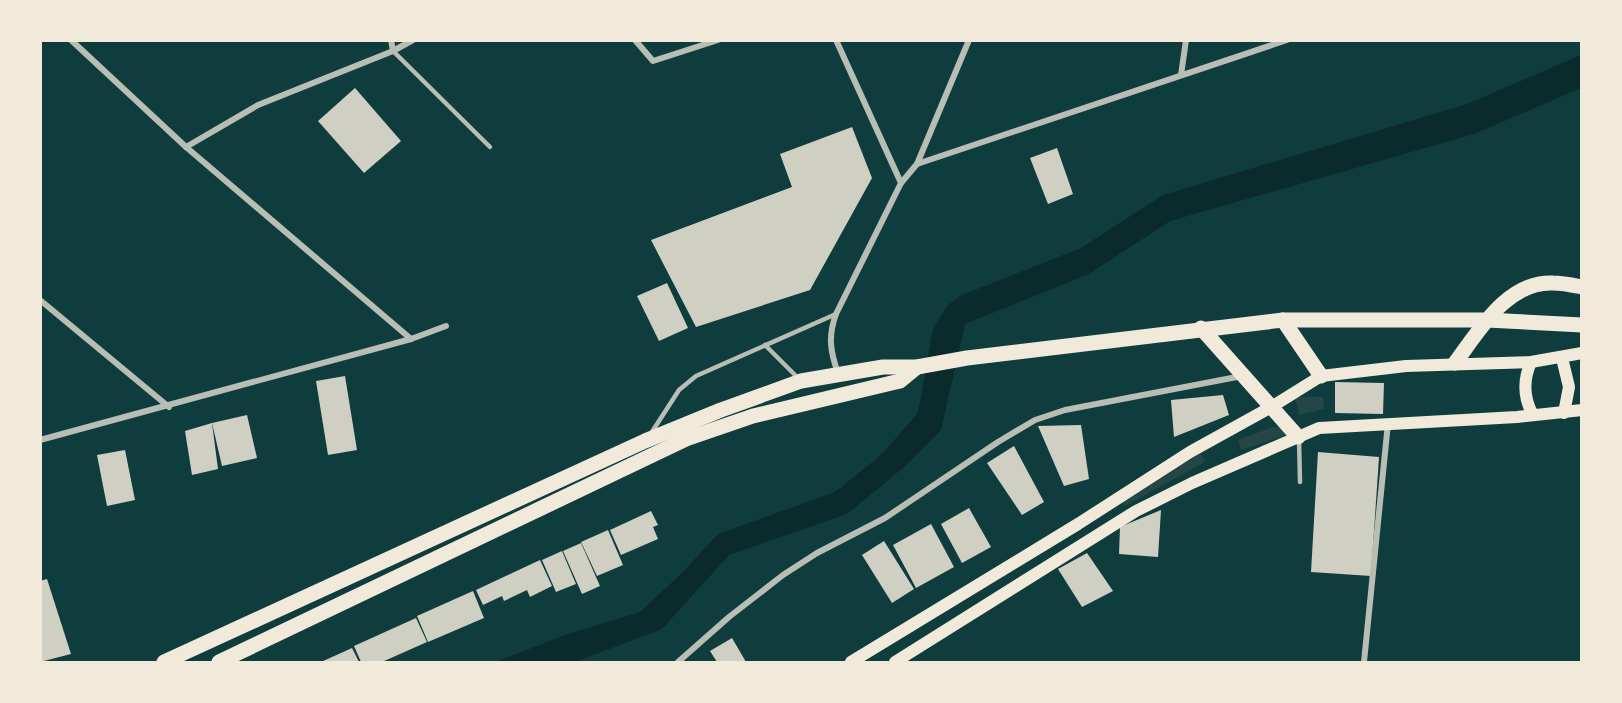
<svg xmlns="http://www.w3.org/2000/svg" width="1622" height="703" viewBox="0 0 1622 703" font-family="Arial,sans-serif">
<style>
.green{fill:#244646}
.water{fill:#0a2a2b}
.building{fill:#cfcfc3}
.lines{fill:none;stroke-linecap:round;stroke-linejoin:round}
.service{stroke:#b8beb3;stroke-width:4.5}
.minor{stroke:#b8beb3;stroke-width:6}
.secondary{stroke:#f1e9da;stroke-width:12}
.trunk{stroke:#f1e9da;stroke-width:15}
</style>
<rect width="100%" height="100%" fill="#0f3d3e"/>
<!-- green -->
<g class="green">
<path d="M 1295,397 L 1323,397 L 1324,409 L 1299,415 Z"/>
<path d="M 1273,427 L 1284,428 L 1286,435 L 1241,450 L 1238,440 Z"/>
<path d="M 1201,453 L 1205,462 L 1125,506 L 1120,499 Z"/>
</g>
<!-- water -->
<path class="water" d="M 1581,55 L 1581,88 L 1474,134 L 1170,221 L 1089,274 L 965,324 L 941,430 L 903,468 L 847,514 L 729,555 L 662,629 L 575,662 L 496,662 L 565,635 L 640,612 L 682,573 L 718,534 L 835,492 L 881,455 L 918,413 L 933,328 L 948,305 L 962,295 L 1081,248 L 1163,195 L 1467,104 Z"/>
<!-- building -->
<g class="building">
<path d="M 355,88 L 401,141 L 364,173 L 318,121 Z"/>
<path d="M 852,127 L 872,178 L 810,290 L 696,327 L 651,240 L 792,187 L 780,154 Z"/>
<path d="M 1057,148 L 1073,194 L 1048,204 L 1030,158 Z"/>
<path d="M 667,283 L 688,328 L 659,341 L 637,296 Z"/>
<path d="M 345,376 L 357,450 L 328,455 L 316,381 Z"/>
<path d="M 1335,382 L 1384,383 L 1383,414 L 1335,413 Z"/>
<path d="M 1223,395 L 1229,415 L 1174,437 L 1171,400 Z"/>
<path d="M 247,415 L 257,458 L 222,466 L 212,423 Z"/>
<path d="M 212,423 L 218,469 L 192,475 L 185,431 Z"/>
<path d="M 1081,425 L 1089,479 L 1064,486 L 1038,426 Z"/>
<path d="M 1014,446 L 1044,502 L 1022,515 L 987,463 Z"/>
<path d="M 125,450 L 135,500 L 107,506 L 97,455 Z"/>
<path d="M 1318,452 L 1379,457 L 1371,576 L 1311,572 Z"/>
<path d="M 969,508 L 991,547 L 962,563 L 941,524 Z"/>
<path d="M 1161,510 L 1158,557 L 1119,554 L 1120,527 Z"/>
<path d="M 651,511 L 658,525 L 653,527 L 658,539 L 621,555 L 610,530 Z"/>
<path d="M 931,524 L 954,567 L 916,588 L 893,545 Z"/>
<path d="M 608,530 L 623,565 L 597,576 L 581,542 Z"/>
<path d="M 884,541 L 914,589 L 892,603 L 862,555 Z"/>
<path d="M 581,543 L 600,586 L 582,594 L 563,551 Z"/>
<path d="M 562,551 L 576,584 L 556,592 L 542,560 Z"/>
<path d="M 1087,553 L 1113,591 L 1082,607 L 1058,569 Z"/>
<path d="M 540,560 L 552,586 L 530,597 L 527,590 L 504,601 L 502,596 L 483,605 L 476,590 Z"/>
<path d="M 47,579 L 71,654 L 40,662 L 40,581 Z"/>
<path d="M 473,591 L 484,618 L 428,642 L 417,616 Z"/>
<path d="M 416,618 L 427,642 L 382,662 L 361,662 L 354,646 Z"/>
<path d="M 732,638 L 746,662 L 717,662 L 710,651 Z"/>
<path d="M 352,648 L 359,662 L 321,662 Z"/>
</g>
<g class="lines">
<!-- service -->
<g class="service">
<path d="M 393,51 L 490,147"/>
<path d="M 765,345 L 799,379"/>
<path d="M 650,435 L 679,390 L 696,376 L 836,314"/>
<path d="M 1299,439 L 1300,482"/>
</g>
<!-- minor -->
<g class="minor">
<path d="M 71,40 L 186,147 L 411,339"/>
<path d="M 391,40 L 393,51"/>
<path d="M 635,40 L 653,61 L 718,40"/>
<path d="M 836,40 L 901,183"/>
<path d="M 1181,75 L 1186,40"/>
<path d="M 186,147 L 258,105 L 393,51 L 413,40"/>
<path d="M 917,164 L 1287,40"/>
<path d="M 40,300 L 169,407"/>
<path d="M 838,373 C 830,351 828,336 836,314 L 901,183 L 917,164 L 969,40"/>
<path d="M 40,440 L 411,339 L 446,326"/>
<path d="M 678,662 L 729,617 L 783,575 L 817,553 L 885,518 L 998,442 L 1035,420 L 1065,410 L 1242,376"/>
<path d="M 1364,662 L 1388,423"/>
</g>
<!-- secondary -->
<g class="secondary">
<path d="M 1562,358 L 1569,387 L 1564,413"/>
<path d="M 1531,362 C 1523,380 1523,397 1533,415"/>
<path d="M 851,662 L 1078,524 L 1190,452 L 1273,406 L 1321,376 L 1406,366 L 1531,362 L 1582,353"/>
<path d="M 895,662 L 1136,511 L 1192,483 L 1319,428 L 1517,417 L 1582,410"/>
</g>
<!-- trunk -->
<g class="trunk">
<path d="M 1283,320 L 1321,376"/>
<path d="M 1201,328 L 1298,437"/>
<path d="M 1455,363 C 1479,331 1507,281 1553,283 C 1563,283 1572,285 1582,287"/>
<path d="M 164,662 L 645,441 L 721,410 L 801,381 L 883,367 L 917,367 L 967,358 L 1283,320 L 1487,320 L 1582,325"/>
<path d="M 219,662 L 686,439 L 753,416 L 900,381 L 917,367"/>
</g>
</g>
<!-- border -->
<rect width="1622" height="703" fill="none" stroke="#f1e9da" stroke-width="84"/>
</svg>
